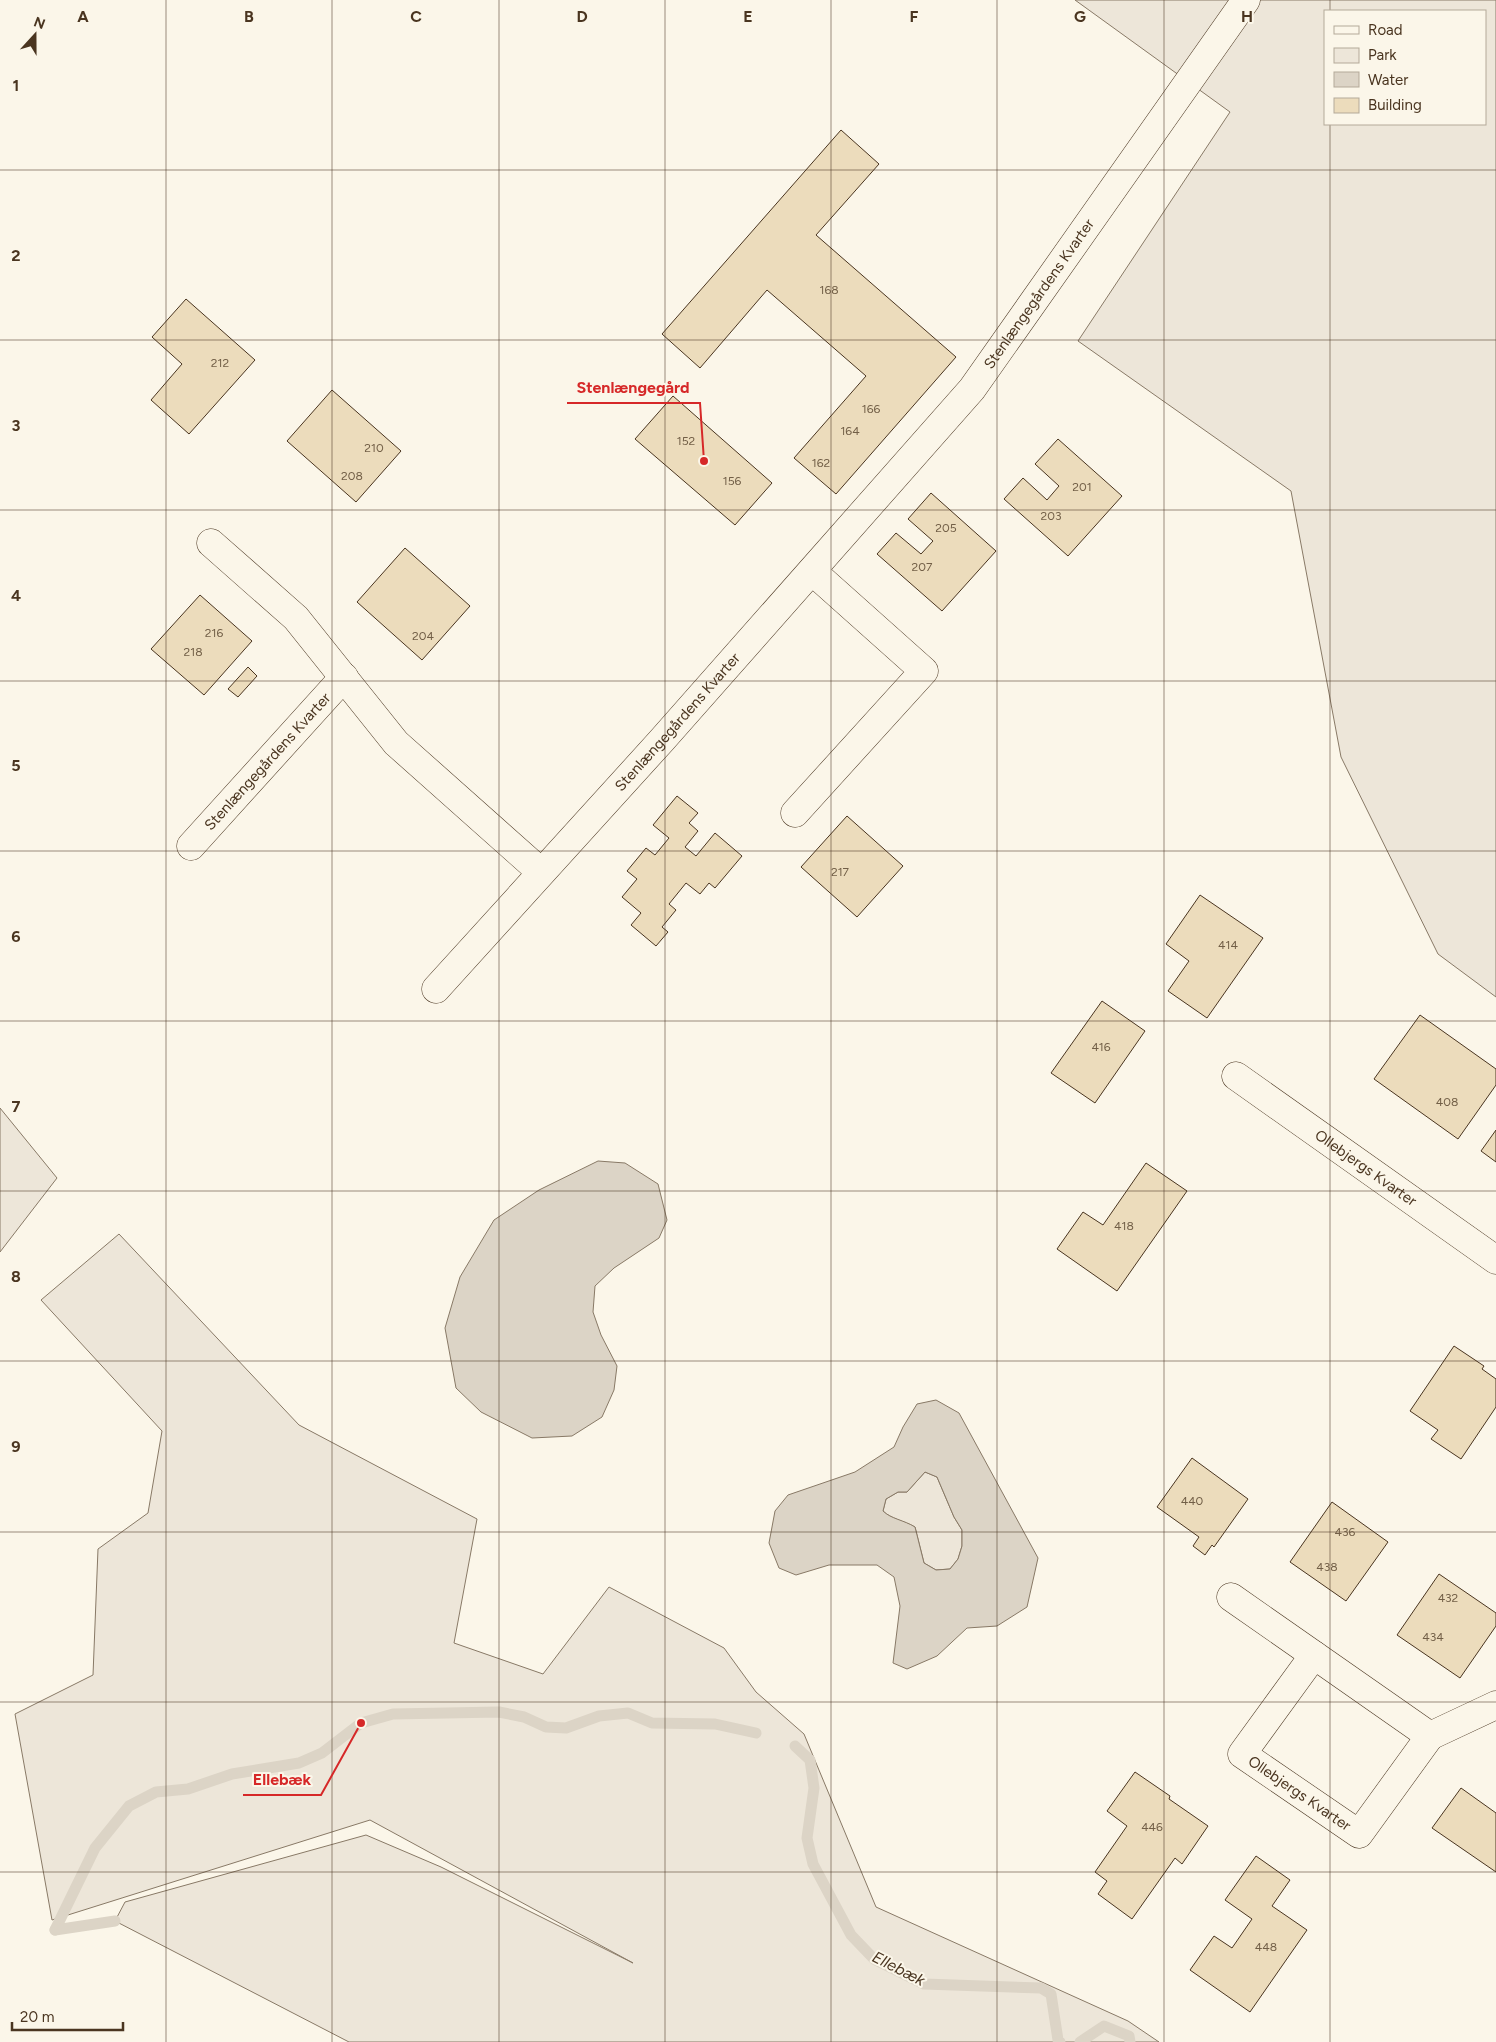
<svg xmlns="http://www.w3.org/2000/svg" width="1496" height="2042" viewBox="0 0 1496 2042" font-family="Figtree,sans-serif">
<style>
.green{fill:#ede6d9;stroke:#887966;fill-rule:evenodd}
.water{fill:#dcd4c6;stroke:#887966;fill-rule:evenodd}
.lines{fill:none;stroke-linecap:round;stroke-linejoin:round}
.stream{stroke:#dcd4c6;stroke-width:11}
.building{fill:#ecdcbc;stroke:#4a3520}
.street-casing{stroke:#4a3520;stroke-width:29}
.street{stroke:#fbf6e9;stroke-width:28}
.grid{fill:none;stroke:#4a3520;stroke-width:1;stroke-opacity:0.55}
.labels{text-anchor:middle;stroke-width:4;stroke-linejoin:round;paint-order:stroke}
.number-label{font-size:12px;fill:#725f47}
.street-label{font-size:15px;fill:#4a3520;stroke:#fbf6e9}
.water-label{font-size:16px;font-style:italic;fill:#4a3520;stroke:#fbf6e9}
.grid-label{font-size:16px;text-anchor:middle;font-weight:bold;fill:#4a3520;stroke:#fbf6e9;stroke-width:4;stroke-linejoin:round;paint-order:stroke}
.leader{fill:none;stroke:#d62828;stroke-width:2}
.callout-dot{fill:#d62828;stroke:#fbf6e9;stroke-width:2}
.callout-label{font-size:16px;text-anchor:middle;font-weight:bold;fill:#d62828;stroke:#fbf6e9;stroke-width:4;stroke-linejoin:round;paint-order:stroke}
</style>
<rect width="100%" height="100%" fill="#fbf6e9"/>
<!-- green -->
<g class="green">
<path d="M 1075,0 L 1496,0 L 1496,997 L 1438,954 L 1341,757 L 1291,491 L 1078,341 L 1230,112 ZM 1325,11 L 1485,11 L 1485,124 L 1325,124 Z"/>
<path d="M 0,1108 L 57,1178 L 0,1252 Z"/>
<path d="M 119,1234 L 299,1425 L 477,1519 L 454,1643 L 543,1674 L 609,1587 L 724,1648 L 756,1692 L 804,1734 L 876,1907 L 1128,2021 L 1159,2042 L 349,2042 L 115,1921 L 125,1902 L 366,1835 L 441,1867 L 633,1963 L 370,1820 L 52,1920 L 15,1714 L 93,1675 L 98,1549 L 148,1513 L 162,1431 L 41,1300 Z"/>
<path d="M 925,1472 L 937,1477 L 954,1517 L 962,1530 L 962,1546 L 958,1559 L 950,1569 L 936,1570 L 924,1563 L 915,1527 C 904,1521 891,1519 883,1511 L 886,1499 L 898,1492 L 907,1492 Z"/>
</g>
<!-- water -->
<g class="water">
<path d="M 598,1161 L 625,1163 L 658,1184 L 667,1220 L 659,1238 L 614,1268 L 595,1286 L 593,1312 L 601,1335 L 617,1366 L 614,1390 L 602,1417 L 572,1436 L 532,1438 L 481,1412 L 456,1388 L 445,1328 L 460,1277 L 494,1220 L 539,1190 Z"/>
<path d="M 936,1400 L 959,1413 L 1038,1558 L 1027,1607 L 997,1626 L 967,1628 L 937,1656 L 907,1669 L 893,1663 L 900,1606 L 894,1577 L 877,1565 L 829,1565 L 796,1575 L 779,1568 L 769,1543 L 775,1511 L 788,1495 L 855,1472 L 894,1447 L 903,1427 L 917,1404 ZM 925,1472 L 937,1477 L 954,1517 L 962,1530 L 962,1546 L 958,1559 L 950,1569 L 936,1570 L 924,1563 L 915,1527 C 904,1520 891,1519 883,1511 L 886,1499 L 898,1492 L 907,1492 Z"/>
</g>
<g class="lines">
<!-- stream -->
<g class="stream">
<path d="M 795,1746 L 810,1760 L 814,1788 L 807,1838 L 813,1864 L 851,1935 L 874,1959 L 924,1984 L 1041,1988 L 1051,1994 L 1058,2040 L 1060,2042"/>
<path d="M 55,1930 L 95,1848 L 129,1806 L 156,1792 L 188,1789 L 232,1774 L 299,1763 L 322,1753 L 361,1723 L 393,1714 L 499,1712 L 524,1717 L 546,1727 L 566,1728 L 599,1716 L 628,1713 L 652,1723 L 715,1724 L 756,1733"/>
<path d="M 55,1930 L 115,1921"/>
<path d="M 1080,2042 L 1104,2026 L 1129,2036 L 1130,2042"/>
</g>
</g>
<!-- building -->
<g class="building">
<path d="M 841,130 L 879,164 L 816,235 L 956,357 L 836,494 L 794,458 L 866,376 L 767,290 L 700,368 L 662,334 Z"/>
<path d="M 186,299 L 255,360 L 189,434 L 151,400 L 182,364 L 152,337 Z"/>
<path d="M 332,390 L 401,451 L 356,502 L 287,441 Z"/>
<path d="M 673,396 L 772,483 L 735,525 L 635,439 Z"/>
<path d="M 1058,439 L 1122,496 L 1068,556 L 1004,499 L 1023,478 L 1047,500 L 1059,486 L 1035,464 Z"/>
<path d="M 931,493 L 996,551 L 942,611 L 877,554 L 896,533 L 921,554 L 933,541 L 908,519 Z"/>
<path d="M 405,548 L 470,606 L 422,660 L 357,602 Z"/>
<path d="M 200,595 L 252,641 L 204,695 L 151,649 Z"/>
<path d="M 248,667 L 257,676 L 238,697 L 228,689 Z"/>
<path d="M 677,796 L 698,813 L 689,823 L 698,831 L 685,847 L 696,856 L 715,833 L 742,856 L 715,888 L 709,883 L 700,894 L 686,883 L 669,904 L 676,910 L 662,927 L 668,932 L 656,946 L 631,925 L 641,913 L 622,897 L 637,879 L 627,871 L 646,848 L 655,855 L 669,838 L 653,825 Z"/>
<path d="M 847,816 L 903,866 L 857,917 L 801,867 Z"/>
<path d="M 1200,895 L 1263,938 L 1207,1018 L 1168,991 L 1189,961 L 1166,944 Z"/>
<path d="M 1102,1001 L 1145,1031 L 1095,1103 L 1051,1073 Z"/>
<path d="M 1420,1015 L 1496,1069 L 1496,1085 L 1458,1139 L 1374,1079 Z"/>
<path d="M 1496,1130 L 1496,1162 L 1481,1151 Z"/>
<path d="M 1146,1163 L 1187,1191 L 1117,1291 L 1057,1249 L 1083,1212 L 1103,1225 Z"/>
<path d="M 1454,1346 L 1484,1366 L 1482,1369 L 1496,1379 L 1496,1407 L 1461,1459 L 1431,1439 L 1438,1430 L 1410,1411 Z"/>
<path d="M 1192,1458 L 1248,1499 L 1214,1547 L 1212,1545 L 1205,1555 L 1193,1546 L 1199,1537 L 1157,1507 Z"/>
<path d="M 1332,1502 L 1388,1542 L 1346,1601 L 1290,1562 Z"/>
<path d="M 1439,1574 L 1496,1613 L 1496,1626 L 1460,1678 L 1397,1635 Z"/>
<path d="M 1135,1772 L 1170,1796 L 1169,1799 L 1208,1826 L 1182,1864 L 1175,1858 L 1132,1919 L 1098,1894 L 1107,1881 L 1095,1872 L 1127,1826 L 1107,1811 Z"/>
<path d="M 1461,1788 L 1496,1813 L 1496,1872 L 1432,1828 Z"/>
<path d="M 1256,1856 L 1290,1880 L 1272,1906 L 1307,1930 L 1250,2012 L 1190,1970 L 1214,1936 L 1232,1948 L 1252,1919 L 1225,1900 Z"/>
</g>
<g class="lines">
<!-- street casing -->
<g class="street-casing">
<g id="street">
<path d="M 211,543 L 296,618 L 396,743 L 541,872"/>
<path d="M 795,813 L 924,671 L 812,571"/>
<path id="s1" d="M 191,846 L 344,677"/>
<path id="s2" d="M 436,989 L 662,740 L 972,389 L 1246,0"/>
<path id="s3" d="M 1236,1076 L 1496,1260"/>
<path d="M 1231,1597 L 1430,1736 L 1496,1705"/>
<path id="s4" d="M 1314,1655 L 1242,1754 L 1359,1834 L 1430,1736"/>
</g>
</g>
<!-- street -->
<use href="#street" class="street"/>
</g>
<!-- grid -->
<path class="grid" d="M 166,0 L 166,2042M 332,0 L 332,2042M 499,0 L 499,2042M 665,0 L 665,2042M 831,0 L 831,2042M 997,0 L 997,2042M 1164,0 L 1164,2042M 1330,0 L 1330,11M 1330,124 L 1330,2042M 0,170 L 1496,170M 0,340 L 1496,340M 0,510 L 1496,510M 0,681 L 1496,681M 0,851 L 1496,851M 0,1021 L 1496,1021M 0,1191 L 1496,1191M 0,1361 L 1496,1361M 0,1532 L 1496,1532M 0,1702 L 1496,1702M 0,1872 L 1496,1872"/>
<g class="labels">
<!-- number labels -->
<g class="number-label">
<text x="829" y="294">168</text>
<text x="220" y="367">212</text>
<text x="871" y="413">166</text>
<text x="850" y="435">164</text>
<text x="686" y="445">152</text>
<text x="374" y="452">210</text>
<text x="821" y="467">162</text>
<text x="352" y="480">208</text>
<text x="732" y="485">156</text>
<text x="1082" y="491">201</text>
<text x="1051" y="520">203</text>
<text x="946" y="532">205</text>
<text x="922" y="571">207</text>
<text x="214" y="637">216</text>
<text x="423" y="640">204</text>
<text x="193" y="656">218</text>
<text x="840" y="876">217</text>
<text x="1228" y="949">414</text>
<text x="1101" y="1051">416</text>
<text x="1447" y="1106">408</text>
<text x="1124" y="1230">418</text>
<text x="1192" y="1505">440</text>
<text x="1345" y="1536">436</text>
<text x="1327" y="1571">438</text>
<text x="1448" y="1602">432</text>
<text x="1433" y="1641">434</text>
<text x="1152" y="1831">446</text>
<text x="1266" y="1951">448</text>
</g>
<!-- street labels -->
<g class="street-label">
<text dy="5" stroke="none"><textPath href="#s2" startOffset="921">Stenlængegårdens Kvarter</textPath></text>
<text dy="5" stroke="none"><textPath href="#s2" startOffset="360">Stenlængegårdens Kvarter</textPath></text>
<text dy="5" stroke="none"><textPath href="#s1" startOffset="114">Stenlængegårdens Kvarter</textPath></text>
<text dy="5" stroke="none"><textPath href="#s3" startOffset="159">Ollebjergs Kvarter</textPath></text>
<text dy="5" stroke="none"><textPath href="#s4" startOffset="192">Ollebjergs Kvarter</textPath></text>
</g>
<!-- water labels -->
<g class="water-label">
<text transform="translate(899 1968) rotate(27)" y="6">Ellebæk</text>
</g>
</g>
<g class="grid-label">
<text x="83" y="22">A</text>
<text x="249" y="22">B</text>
<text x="416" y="22">C</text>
<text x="582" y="22">D</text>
<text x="748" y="22">E</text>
<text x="914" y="22">F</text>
<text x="1080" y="22">G</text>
<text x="1247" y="22">H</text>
<text x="16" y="91">1</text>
<text x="16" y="261">2</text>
<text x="16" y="431">3</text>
<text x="16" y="601">4</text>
<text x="16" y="771">5</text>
<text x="16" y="942">6</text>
<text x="16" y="1112">7</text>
<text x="16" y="1282">8</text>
<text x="16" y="1452">9</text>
</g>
<!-- callouts -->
<path class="leader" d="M704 461L700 403H567M361 1723L321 1795H243"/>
<g class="callout-dot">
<circle cx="704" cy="461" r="5"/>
<circle cx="361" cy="1723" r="5"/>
</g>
<g class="callout-label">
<text x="633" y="393">Stenlængegård</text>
<text x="282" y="1785">Ellebæk</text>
</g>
<!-- legend -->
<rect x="1324" y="10" width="162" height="115" fill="#fbf6e9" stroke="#b4a999"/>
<rect x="1334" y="26" width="25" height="8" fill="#fbf6e9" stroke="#b4a999"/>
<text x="1368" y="35" font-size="15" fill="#4a3520">Road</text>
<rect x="1334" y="48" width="25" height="15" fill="#ede6d9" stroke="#b4a999"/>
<text x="1368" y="60" font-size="15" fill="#4a3520">Park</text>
<rect x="1334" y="72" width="25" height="15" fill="#dcd4c6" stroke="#b4a999"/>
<text x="1368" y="85" font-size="15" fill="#4a3520">Water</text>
<rect x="1334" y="98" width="25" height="15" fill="#ecdcbc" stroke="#b4a999"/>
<text x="1368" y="110" font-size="15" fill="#4a3520">Building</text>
<!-- north arrow -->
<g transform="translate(35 35) rotate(21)" stroke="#fbf6e9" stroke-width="4" paint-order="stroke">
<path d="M0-4L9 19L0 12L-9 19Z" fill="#4a3520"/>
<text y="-8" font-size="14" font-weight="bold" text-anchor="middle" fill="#4a3520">N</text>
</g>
<!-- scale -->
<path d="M12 2022v8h111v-8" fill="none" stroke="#4a3520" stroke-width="2.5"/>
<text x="20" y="2022" font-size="15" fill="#4a3520" stroke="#fbf6e9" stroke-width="4" paint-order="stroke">20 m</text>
</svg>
